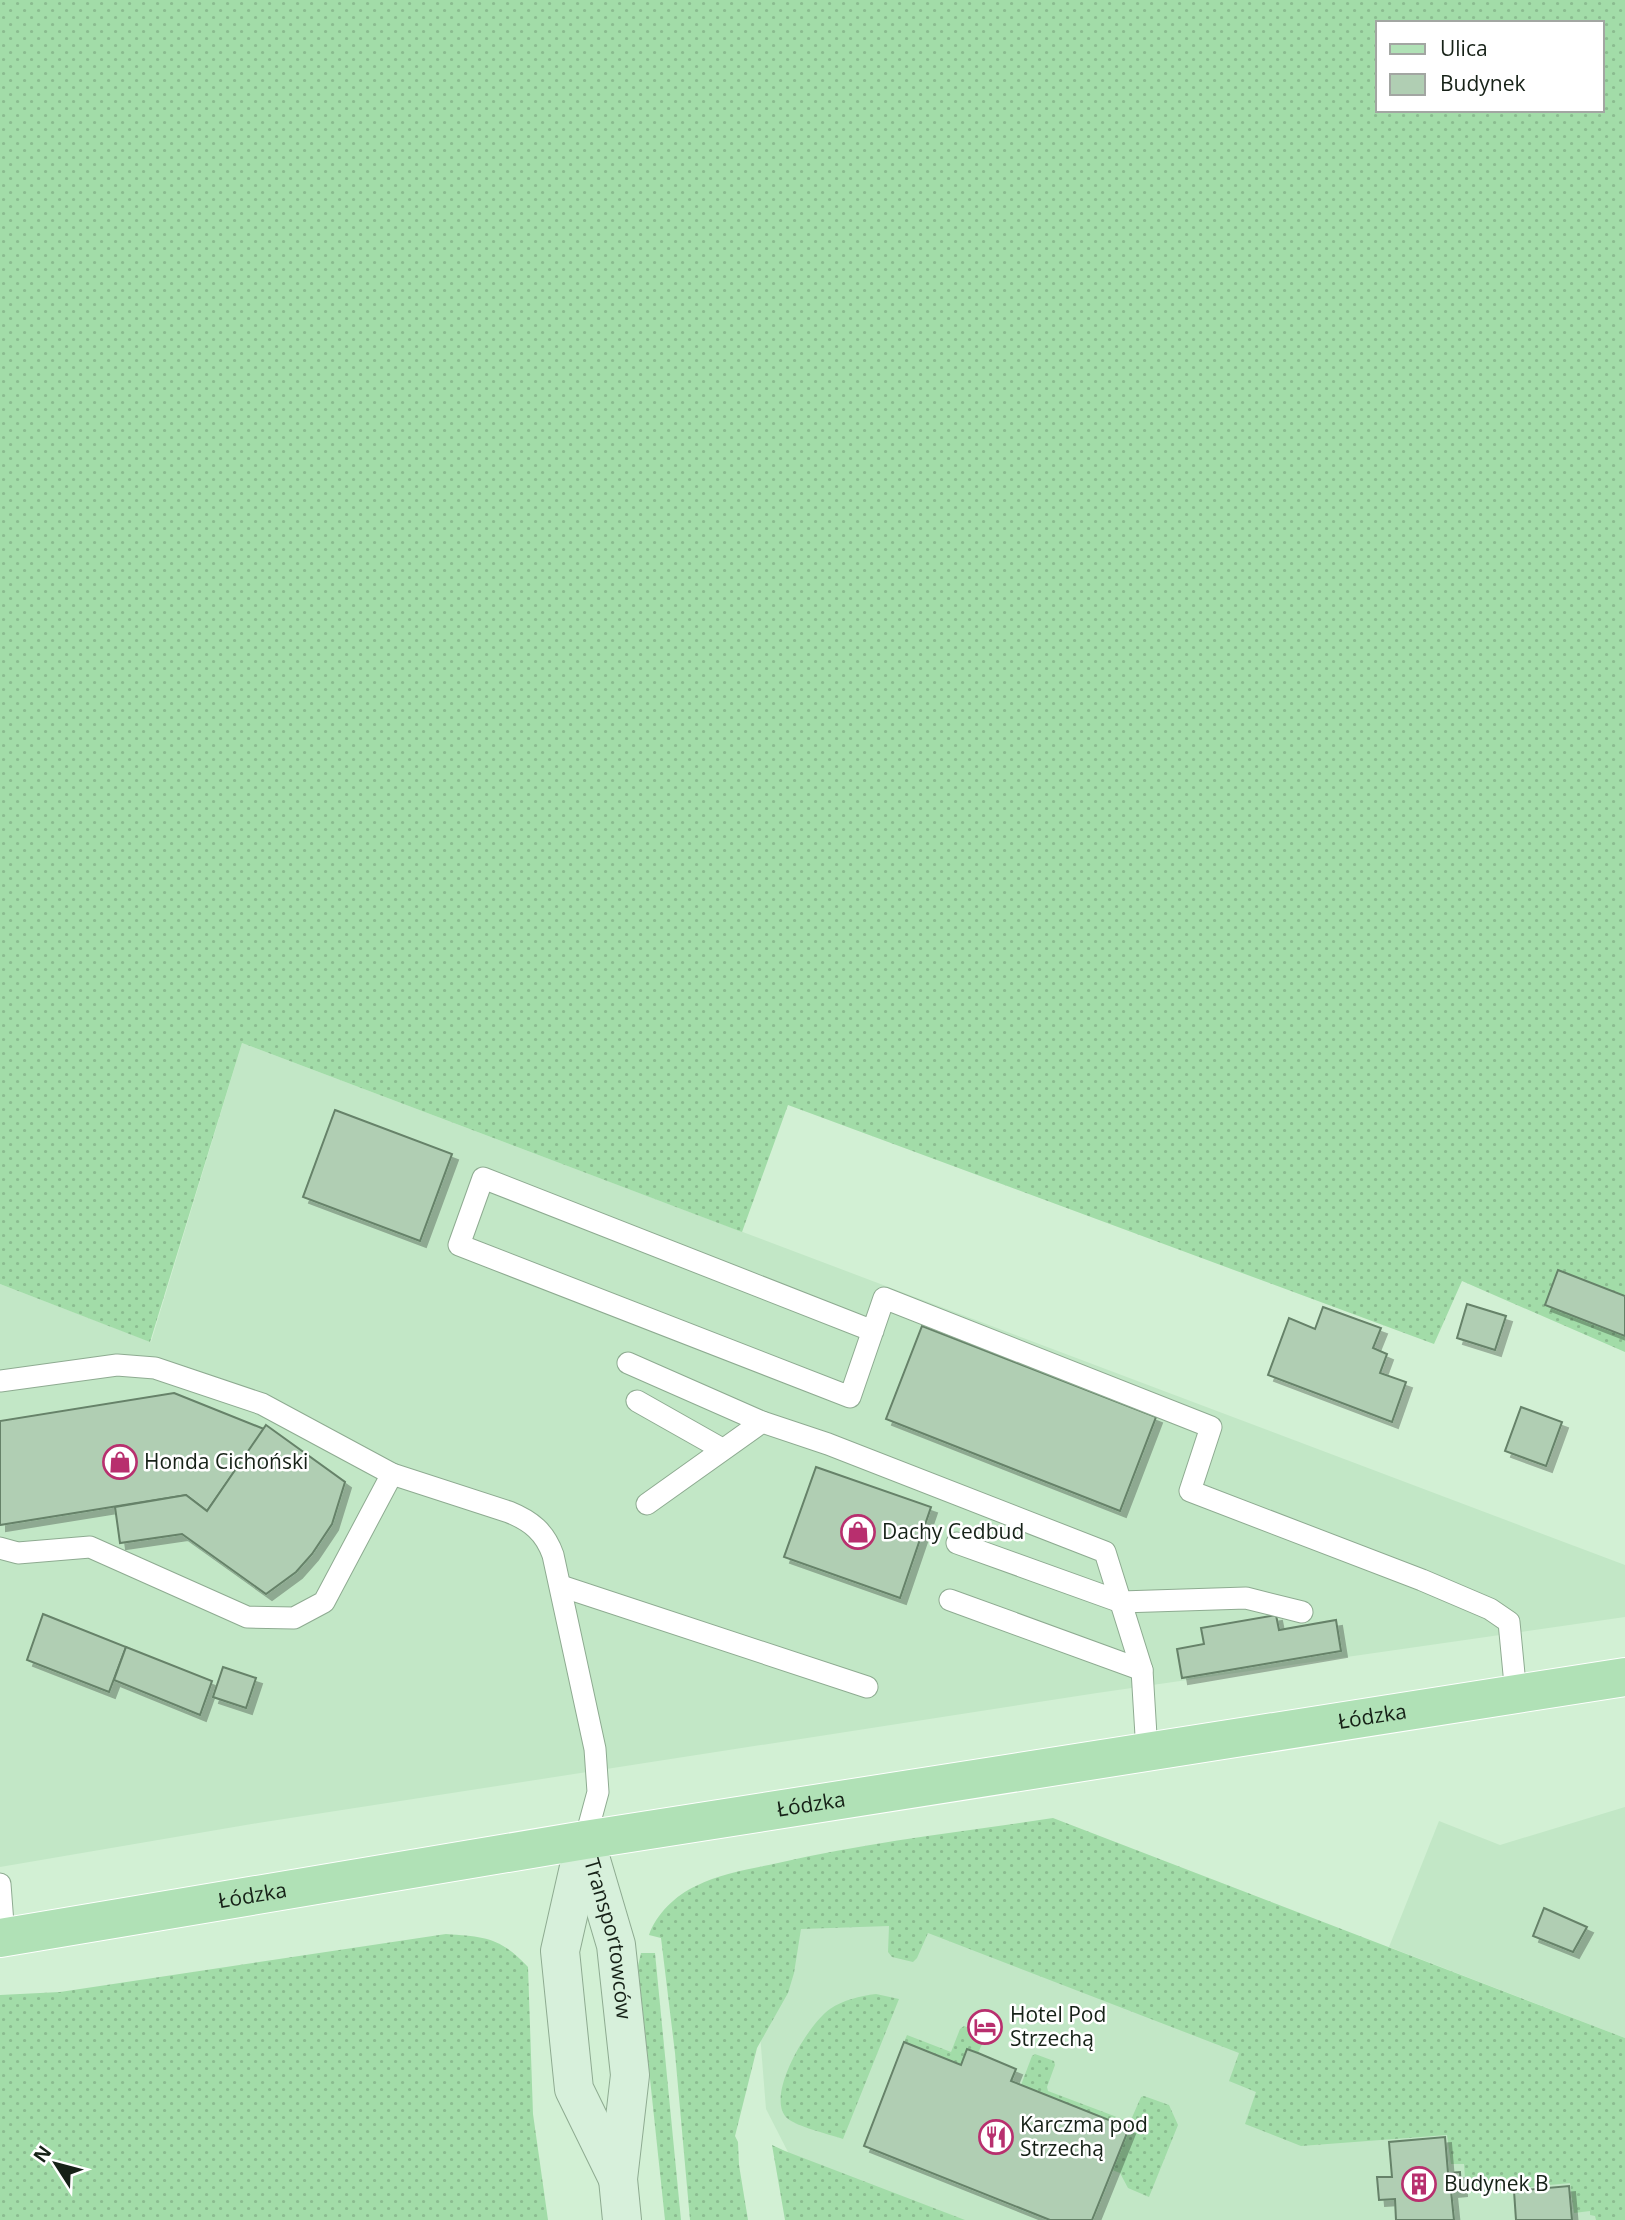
<svg xmlns="http://www.w3.org/2000/svg" width="1625" height="2220" viewBox="0 0 1625 2220" font-family="'Open Sans',sans-serif">
<style>
.built{fill:#c2e7c6}
.grass{fill:url(#grass-dots);fill-rule:evenodd}
.building{fill:#b0ceb3;stroke:#668269;stroke-width:2;filter:url(#shadow)}
.lines{fill:none;stroke-linecap:round;stroke-linejoin:round}
.lane-casing{stroke:#8eab91;stroke-width:23}
.secondary-casing{stroke:#8eab91;stroke-width:40}
.primary-casing{stroke:#fff;stroke-width:40}
.lane{stroke:#fff;stroke-width:21}
.secondary{stroke:#d7f0db;stroke-width:38}
.primary{stroke:#b0e1b6;stroke-width:38}
.labels{text-anchor:middle;stroke-width:5;stroke-linejoin:round;paint-order:stroke}
.poi-label{font-size:21px;fill:#162117;stroke:#fff;text-anchor:start}
.street-label{font-size:21px;fill:#162117;stroke:#fff}
</style>
<defs>
<pattern id="grass-dots" width="8" height="8" patternUnits="userSpaceOnUse" patternTransform="scale(1.75)"><rect width="8" height="8" fill="#a2dca8"/><path d="M2 2h.1M6 6h.1" fill="none" stroke="#8bbc90" stroke-width="1.8" stroke-linecap="round"/></pattern>
<filter id="shadow"><feDropShadow dx="6" dy="6" stdDeviation="0" flood-color="#0004"/></filter>
</defs>
<rect width="100%" height="100%" fill="#d2f0d4"/>
<!-- built -->
<g class="built">
<path d="M 242,1043 L 1625,1565 L 1625,1617 L 1097,1693 L 258,1823 L 0,1867 L 0,1284 L 151,1342 Z"/>
<path d="M 1625,1807 L 1625,2038 L 1389,1947 L 1439,1821 L 1500,1845 Z"/>
<path d="M 807,1875 L 1599,2173 L 1605,2220 L 962,2220 L 790,2156 L 766,2109 L 748,1885 Z"/>
</g>
<!-- grass -->
<g class="grass">
<path d="M 0,0 L 1625,0 L 1625,1352 L 1462,1281 L 1434,1344 L 788,1105 L 742,1232 L 242,1043 L 150,1342 L 0,1284 ZM 1378,23 L 1602,23 L 1602,110 L 1378,110 Z"/>
<path d="M 1053,1818 L 1625,2038 L 1625,2220 L 1596,2220 L 1595,2216 L 1590,2215 L 1590,2211 L 1574,2213 L 1570,2183 L 1466,2193 L 1464,2164 L 1451,2164 L 1447,2135 L 1301,2146 L 1245,2124 L 1256,2092 L 1229,2081 L 1239,2053 L 928,1933 L 917,1958 L 913,1962 L 892,1957 L 888,1952 L 889,1926 L 801,1929 L 794,1973 L 788,1993 L 757,2048 L 735,2136 L 738,2142 L 739,2165 L 748,2220 L 690,2220 L 675,2053 L 661,1938 L 649,1935 C 656,1914 676,1895 696,1886 C 721,1873 751,1869 778,1863 C 868,1842 961,1832 1053,1818 Z"/>
<path d="M 446,1934 C 485,1937 500,1937 528,1967 L 533,2114 L 548,2220 L 0,2220 L 0,1995 L 60,1992 Z"/>
<path d="M 641,1953 L 655,1953 L 681,2220 L 665,2220 L 638,1966 Z"/>
<path d="M 876,1994 L 899,1999 L 843,2139 C 829,2134 797,2127 787,2118 C 764,2096 809,2023 830,2009 C 843,2000 860,1996 876,1994 Z"/>
<path d="M 964,2026 L 982,2033 L 984,2040 L 978,2053 L 967,2050 L 961,2065 L 904,2042 L 907,2035 L 951,2052 L 960,2029 Z"/>
<path d="M 1035,2054 L 1054,2061 L 1055,2065 L 1047,2087 L 1048,2091 L 1130,2122 L 1141,2097 L 1144,2096 L 1169,2105 L 1178,2125 L 1149,2197 L 1128,2188 L 1120,2173 L 1112,2170 L 1021,2085 L 1032,2056 Z"/>
<path d="M 772,2145 L 785,2151 L 965,2220 L 785,2220 Z"/>
</g>
<!-- building -->
<g class="building">
<path d="M 335,1110 L 452,1154 L 420,1241 L 303,1197 Z"/>
<path d="M 1558,1270 L 1625,1296 L 1625,1336 L 1545,1305 Z"/>
<path d="M 1467,1304 L 1506,1316 L 1495,1350 L 1457,1338 Z"/>
<path d="M 1323,1307 L 1381,1328 L 1373,1348 L 1387,1354 L 1380,1373 L 1406,1382 L 1392,1422 L 1268,1375 L 1289,1318 L 1315,1329 Z"/>
<path d="M 922,1326 L 1156,1417 L 1120,1511 L 886,1419 Z"/>
<path d="M 174,1393 L 264,1429 L 207,1511 L 186,1495 L 0,1525 L 0,1421 Z"/>
<path d="M 1521,1407 L 1562,1422 L 1546,1466 L 1505,1451 Z"/>
<path d="M 266,1425 L 345,1482 L 332,1524 L 312,1554 L 296,1572 L 266,1594 L 182,1534 L 120,1543 L 115,1507 L 186,1495 L 207,1511 Z"/>
<path d="M 816,1467 L 931,1507 L 900,1598 L 784,1557 Z"/>
<path d="M 43,1614 L 126,1647 L 109,1692 L 27,1660 Z"/>
<path d="M 1276,1615 L 1279,1630 L 1336,1620 L 1341,1651 L 1182,1678 L 1177,1649 L 1204,1644 L 1201,1628 Z"/>
<path d="M 126,1647 L 212,1681 L 200,1715 L 114,1680 Z"/>
<path d="M 223,1667 L 256,1678 L 246,1708 L 213,1697 Z"/>
<path d="M 1544,1908 L 1587,1927 L 1573,1952 L 1533,1936 Z"/>
<path d="M 904,2042 L 961,2065 L 967,2049 L 978,2053 L 1016,2069 L 1011,2081 L 1129,2128 L 1092,2220 L 1050,2220 L 864,2146 Z"/>
<path d="M 1445,2137 L 1448,2173 L 1460,2172 L 1461,2190 L 1451,2191 L 1454,2220 L 1396,2220 L 1395,2199 L 1379,2200 L 1377,2177 L 1392,2177 L 1389,2142 Z"/>
<path d="M 1569,2186 L 1572,2220 L 1516,2220 L 1514,2191 Z"/>
</g>
<g class="lines">
<!-- lane casing -->
<g class="lane-casing">
<g id="lane">
<path d="M 873,1331 L 483,1178 L 459,1245 L 850,1397 L 884,1298 L 1211,1427 L 1190,1491 L 1422,1580 L 1490,1609 L 1509,1622 L 1516,1695"/>
<path d="M 628,1363 L 762,1422"/>
<path d="M 0,1381 L 117,1365 L 155,1368 L 262,1404 L 392,1474 L 509,1512 C 531,1521 545,1532 553,1555 L 595,1749 L 598,1792 L 585,1840"/>
<path d="M 637,1401 L 722,1449"/>
<path d="M 647,1504 L 762,1422 L 828,1444 L 1105,1552 L 1142,1670 L 1147,1752"/>
<path d="M 957,1543 L 1121,1602 L 1246,1598 L 1302,1612"/>
<path d="M 0,1548 L 18,1553 L 90,1547 L 247,1617 L 294,1618 L 324,1602 L 392,1474"/>
<path d="M 561,1586 L 867,1687"/>
<path d="M 950,1600 L 1142,1670"/>
<path d="M 0,1884 L 4,1937"/>
</g>
</g>
<!-- secondary casing -->
<g class="secondary-casing">
<g id="secondary">
<path id="s1" d="M 585,1840 L 616,1945 L 630,2075 L 618,2179 L 622,2220"/>
<path d="M 584,1845 L 560,1951 L 574,2089 L 618,2179"/>
</g>
</g>
<!-- primary casing -->
<g class="primary-casing">
<g id="primary">
<path id="s2" d="M 0,1938 L 585,1840 L 1625,1677"/>
</g>
</g>
<!-- lane -->
<use href="#lane" class="lane"/>
<!-- secondary -->
<use href="#secondary" class="secondary"/>
<!-- primary -->
<use href="#primary" class="primary"/>
</g>
<!-- icons -->
<defs>
<g id="shop-ring" transform="scale(1.75)"><circle r="9.5" fill="#fff" stroke="#b82f6e" stroke-width="1.5"/><path d="M-5-2.5h2.3a2.7 3.5 0 0 1 5.4 0H5L5.5 6h-11ZM-1.5-2.5h3a1.5 2.3 0 0 0-3 0Z" fill="#b82f6e"/></g>
<g id="hotel-ring" transform="scale(1.75)"><circle r="9.5" fill="#fff" stroke="#b82f6e" stroke-width="1.5"/><path d="M-6-4.5h1.5V1H6V5H4.5V3h-9V5H-6ZM-4 0a1.8 1.8 0 1 1 3.6 0ZM.5 0V-2.5h3Q6-2.5 6 0Z" fill="#b82f6e"/></g>
<g id="restaurant-ring" transform="scale(1.75)"><circle r="9.5" fill="#fff" stroke="#b82f6e" stroke-width="1.5"/><path d="M-5-6h1v4h1v-4h1v4h1v-4h1v5L-1.5 .5V6h-2V.5L-5-1ZM5-6V6H3V1.5H1.5Q1.5-4 5-6Z" fill="#b82f6e"/></g>
<g id="building-ring" transform="scale(1.75)"><circle r="9.5" fill="#fff" stroke="#b82f6e" stroke-width="1.5"/><path d="M-4-6H4V6H1V3H-1V6H-4ZM-2.5-4.3h1.7v1.8h-1.7ZM.8-4.3h1.7v1.8H.8ZM-2.5-1h1.7V.8h-1.7ZM.8-1h1.7V.8H.8Z" fill="#b82f6e"/></g>
</defs>
<g fill-rule="evenodd">
<use href="#shop-ring" x="120" y="1462"/>
<use href="#shop-ring" x="858" y="1532"/>
<use href="#hotel-ring" x="985" y="2027"/>
<use href="#restaurant-ring" x="996" y="2137"/>
<use href="#building-ring" x="1419" y="2184"/>
</g>
<g class="labels">
<!-- poi labels -->
<g class="poi-label">
<text x="144" y="1469">Honda Cichoński</text>
<text x="882" y="1539">Dachy Cedbud</text>
<text x="1010" y="2022">Hotel Pod<tspan x="1010" dy="24">Strzechą</tspan></text>
<text x="1020" y="2132">Karczma pod<tspan x="1020" dy="24">Strzechą</tspan></text>
<text x="1444" y="2191">Budynek B</text>
</g>
<!-- street labels -->
<g class="street-label">
<text dy="7" stroke="none"><textPath href="#s2" startOffset="1390">Łódzka</textPath></text>
<text dy="7" stroke="none"><textPath href="#s2" startOffset="822">Łódzka</textPath></text>
<text dy="7" stroke="none"><textPath href="#s2" startOffset="256">Łódzka</textPath></text>
<text dy="7" stroke="none"><textPath href="#s1" startOffset="102">Transportowców</textPath></text>
</g>
</g>
<!-- legend -->
<rect x="1376" y="21" width="228" height="91" fill="#ffffff" stroke="#a2a6a2" stroke-width="2"/>
<rect x="1390" y="44" width="35" height="10" fill="#b0e1b6" stroke="#a2a6a2" stroke-width="2"/>
<text x="1440" y="56" font-size="21" fill="#162117">Ulica</text>
<rect x="1390" y="74" width="35" height="21" fill="#b0ceb3" stroke="#a2a6a2" stroke-width="2"/>
<text x="1440" y="91" font-size="21" fill="#162117">Budynek</text>
<!-- north arrow -->
<g transform="translate(56 2164) rotate(306)" stroke="#ffffff" stroke-width="5" paint-order="stroke">
<path d="M0-5L12 26L0 18L-12 26Z" fill="#162117"/>
<text y="-10" font-size="19" font-weight="bold" text-anchor="middle" fill="#162117">N</text>
</g>
</svg>
